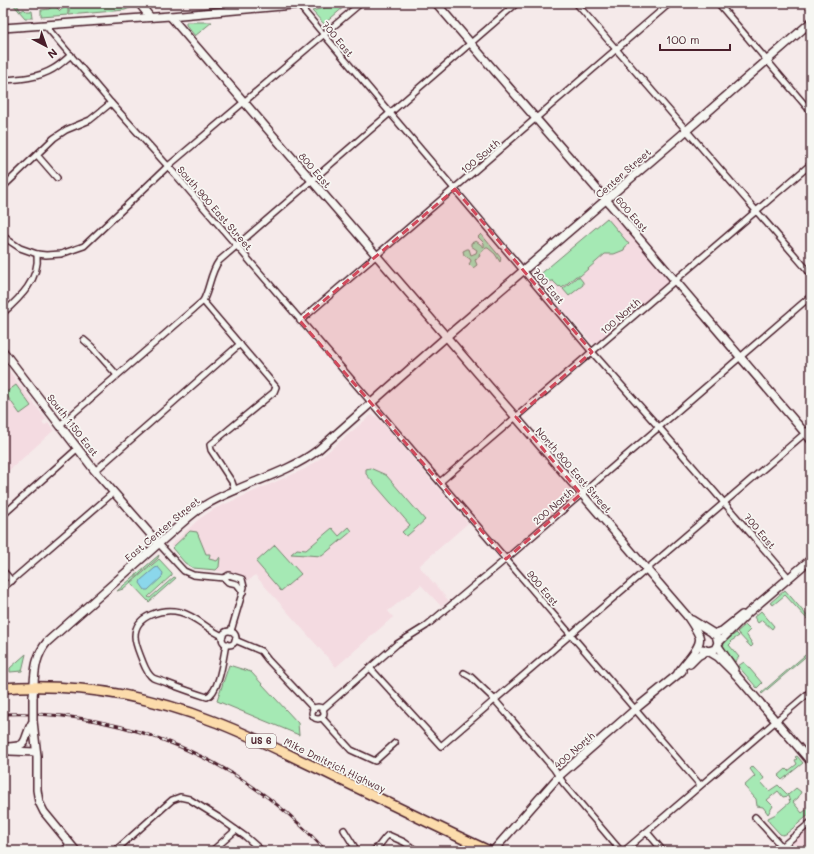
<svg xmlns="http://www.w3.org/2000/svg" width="814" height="854" viewBox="0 0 814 854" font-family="Mali,sans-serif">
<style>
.built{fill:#f4dbe1}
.green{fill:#a5e9b4;stroke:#788470}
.water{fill:#8bd7eb;stroke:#718d9e}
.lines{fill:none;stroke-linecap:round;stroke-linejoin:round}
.street-casing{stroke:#4a1f2b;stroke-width:8}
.secondary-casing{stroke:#4a1f2b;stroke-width:10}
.highway-casing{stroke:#4a1f2b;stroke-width:12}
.street{stroke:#f6f6f2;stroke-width:5}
.secondary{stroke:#f6f6f2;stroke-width:7}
.highway{stroke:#fcdcac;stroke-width:9}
.rail-casing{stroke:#4a1f2b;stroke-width:3}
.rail{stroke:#f6f6f2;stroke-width:1.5;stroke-dasharray:4.5;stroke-linecap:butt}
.secondary-bridge-casing{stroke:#4a1f2b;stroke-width:10;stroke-linecap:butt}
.secondary-bridge{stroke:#f6f6f2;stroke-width:7}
.marked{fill:#d1495b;fill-opacity:0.2;stroke:#d1495b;stroke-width:3;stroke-dasharray:8 5;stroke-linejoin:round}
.labels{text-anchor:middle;stroke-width:3.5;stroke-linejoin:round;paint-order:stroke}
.shield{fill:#f6f6f2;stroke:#7e6067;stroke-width:1}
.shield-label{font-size:9px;font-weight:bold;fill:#4a1f2b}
.street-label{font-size:10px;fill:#4a1f2b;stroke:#f6f6f2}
</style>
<rect width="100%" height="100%" fill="#f5eaea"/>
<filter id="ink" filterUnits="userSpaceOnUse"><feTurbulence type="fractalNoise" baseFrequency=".025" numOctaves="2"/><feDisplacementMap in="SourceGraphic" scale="8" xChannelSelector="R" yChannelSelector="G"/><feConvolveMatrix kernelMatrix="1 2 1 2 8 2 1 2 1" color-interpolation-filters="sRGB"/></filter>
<g filter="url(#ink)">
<!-- built -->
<g class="built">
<path d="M 609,215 L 615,216 L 668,278 L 669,281 L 598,342 L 594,344 L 591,342 L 546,291 L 537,277 Z"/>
<path d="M 3,363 L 46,419 L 42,422 L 45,425 L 48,423 L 54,430 L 3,476 Z"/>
<path d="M 373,415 L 377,417 L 468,523 L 419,566 L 449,601 L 441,606 L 421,585 L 388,611 L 393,617 L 336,667 L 255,575 L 251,579 L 245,581 L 240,576 L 233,573 L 193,568 L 185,563 L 172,548 L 171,545 L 199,519 L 214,509 L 305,469 L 318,460 L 370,416 Z"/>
<path d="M 811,822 L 811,851 L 777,851 Z"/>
</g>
<!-- green -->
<g class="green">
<path d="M 12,3 C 18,3 18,8 21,11 L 24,9 L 26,11 L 32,11 L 33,18 L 25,18 Z"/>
<path d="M 71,3 L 101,3 L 104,6 L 108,3 L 130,3 L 132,7 L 125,10 L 69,15 L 69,4 Z"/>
<path d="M 343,3 L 352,3 L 345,6 L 324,24 L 312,11 Z"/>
<path d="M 68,4 L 68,15 L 41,17 L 41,10 L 49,9 L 54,5 L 60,11 Z"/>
<path d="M 186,22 L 212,22 L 195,36 L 186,25 Z"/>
<path d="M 607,218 L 629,244 L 625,247 L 624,250 L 614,254 L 605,254 L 580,276 L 576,276 L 562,288 L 560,286 L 559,287 L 553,281 L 541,282 L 537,277 Z"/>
<path d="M 481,234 L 501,258 L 500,262 L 495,254 L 488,248 L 486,248 L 479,254 L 480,256 L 475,260 L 477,265 L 473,268 L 469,264 L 471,261 L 470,259 L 464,255 L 463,251 L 467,249 L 469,249 L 471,255 L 476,253 L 477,250 L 471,246 L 471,243 L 476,241 L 484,247 L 484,243 L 478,237 Z"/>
<path d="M 577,277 L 579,277 L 583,282 L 583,285 L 569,296 L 563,289 Z"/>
<path d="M 16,385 L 31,406 L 20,414 L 5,393 Z"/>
<path d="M 370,468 L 386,475 L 425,520 L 408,535 L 406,536 L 402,532 L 410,525 L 366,474 L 366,469 Z"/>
<path d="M 349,527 L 352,531 L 322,556 L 291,554 L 297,549 L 306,550 L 332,528 L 339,536 Z"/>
<path d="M 190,531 L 197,532 L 206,554 L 210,554 L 209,559 L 217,561 L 220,557 L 219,567 L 216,570 L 193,568 L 185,563 L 172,548 Z"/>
<path d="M 275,545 L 301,574 L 281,591 L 256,562 Z"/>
<path d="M 159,555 L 158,558 L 123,589 L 117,591 Z"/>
<path d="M 159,559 L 172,573 L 172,575 L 148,597 L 150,598 L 174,577 L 176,578 L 149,602 L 131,583 Z"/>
<path d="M 785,590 L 808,617 L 807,619 L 785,595 L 773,605 L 770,603 Z"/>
<path d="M 761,611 L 774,626 L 772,629 L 762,620 L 758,623 L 754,617 Z"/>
<path d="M 745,625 L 750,630 L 746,634 L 753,645 L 751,647 L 737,632 Z"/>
<path d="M 736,633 L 739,636 L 731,641 L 732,642 L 729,645 L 739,657 L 735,662 L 726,651 L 723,646 L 725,642 Z"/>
<path d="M 811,650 L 811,652 L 762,694 L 761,693 Z"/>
<path d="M 26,654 L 22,671 L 10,672 L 10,668 Z"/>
<path d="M 744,662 L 762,683 L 757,688 L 738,666 Z"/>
<path d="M 229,665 L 251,672 L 298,723 L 299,735 L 217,701 Z"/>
<path d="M 797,756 L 803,763 L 782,780 L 778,776 L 786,769 L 788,771 L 797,764 L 795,760 L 797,759 L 795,757 Z"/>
<path d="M 753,766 L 764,778 L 761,782 L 769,791 L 778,785 L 788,795 L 796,788 L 801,792 L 798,798 L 793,802 L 802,813 L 810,807 L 811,809 L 811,813 L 786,834 L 782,835 L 780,834 L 769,822 L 768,818 L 776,814 L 790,802 L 788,796 L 783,797 L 778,791 L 767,800 L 773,806 L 768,814 L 763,807 L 757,806 L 756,799 L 744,786 L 755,776 L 750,769 Z"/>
</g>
<!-- water -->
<path class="water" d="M 158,567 L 163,573 L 162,577 L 148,590 L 145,590 L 140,583 L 141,580 L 155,568 Z"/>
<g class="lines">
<!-- street casing -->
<g class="street-casing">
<g id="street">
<path d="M 576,3 L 811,274"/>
<path d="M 718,3 L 811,112"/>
<path d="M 298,4 L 592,352 L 663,432 L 789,578"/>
<path d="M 45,25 L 111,103 L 175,174 L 700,785"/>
<path d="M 3,80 C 20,79 38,78 53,69 C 60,65 65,60 71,55"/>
<path d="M 37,155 L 57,178"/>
<path d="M 3,187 L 54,138 L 66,130 L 90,120 L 111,103"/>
<path d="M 3,235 L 8,240 L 20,248 L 37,254 L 46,255 L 61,254 L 84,246 L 167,167 L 361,3"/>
<path d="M 203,301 L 276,387 L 274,392 L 210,445 L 211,450 L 232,482 L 235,491"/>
<path d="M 3,313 C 20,298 40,279 37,254"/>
<path d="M 300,321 L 670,3"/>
<path d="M 84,340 L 92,347 L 117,375"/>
<path d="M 60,425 L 203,301 C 210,288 210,273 219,261 L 517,3"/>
<path d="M 95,471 L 240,344"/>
<path d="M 440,482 L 811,164"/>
<path d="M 3,515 L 78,448"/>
<path d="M 159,544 L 184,571 L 193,575 L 224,578 L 228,582 L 237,584 L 243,592"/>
<path d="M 3,571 L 12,581"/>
<path d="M 224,578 L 229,575 L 242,579 L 244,587 L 231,631"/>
<path d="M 3,588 L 114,492"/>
<circle cx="229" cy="638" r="7"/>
<path d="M 223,636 C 208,630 196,616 180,612 C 163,608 135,615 135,636 C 135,644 139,652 142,660 C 144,665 147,674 153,678 C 157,680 163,681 167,683 C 180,688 194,693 207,697 C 220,691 223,658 226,644"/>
<path d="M 235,640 L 261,651 L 268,660 L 314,709"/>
<path d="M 370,668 L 441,746 L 811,428"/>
<path d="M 464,673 L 471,677 L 494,699 L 554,769 L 564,784 L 620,850 L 622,851"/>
<circle cx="318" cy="713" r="6"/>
<path d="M 323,709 L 397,644 L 426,626 L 506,559 L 811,296"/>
<path d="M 322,718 L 351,750 L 375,761 L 395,743"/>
<path d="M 755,817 L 782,847"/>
<path d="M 344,830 L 357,851"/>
<path d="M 647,832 L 663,851"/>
<path d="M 63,851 L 70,844"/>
<path d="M 115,851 L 172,800 L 180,797 L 189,799 L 218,817 L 246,837 L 262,851"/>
<path d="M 212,851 L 236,830"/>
<path d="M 373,851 C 380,847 382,840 388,835 L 404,842 L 417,851"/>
<path d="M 624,851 L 811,691"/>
<path d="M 777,851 L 811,822"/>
</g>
</g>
<!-- secondary casing -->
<g class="secondary-casing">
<g id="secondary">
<path d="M 139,3 L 150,17"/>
<path d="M 436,3 L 615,210 L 811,440"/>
<path d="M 170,16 L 687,616 C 691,622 696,629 699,636 C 703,647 683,664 678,673"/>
<path d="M 3,28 L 170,16 L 314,3"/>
<path d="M 3,351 L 95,471 L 159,544"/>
<path d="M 692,620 L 716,635 L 718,643"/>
<path d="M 713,634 L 722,631 L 742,615"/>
<path d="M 718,646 L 734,669"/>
<path d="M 703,649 L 708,651 L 715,649 L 718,643 L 749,612 L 811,559"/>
<path d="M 708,651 L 718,657 L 737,676 L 811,762"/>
<path d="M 690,664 L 698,656 L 707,651"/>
<path d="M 33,697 C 35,676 33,659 47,642 L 182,523 C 190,516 198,509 207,504 C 243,483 285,475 318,450 L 446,337 L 679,137 L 811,22"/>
<path d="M 33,721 L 37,756 L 37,790 L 39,802 L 44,812 L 76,851"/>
<path d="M 3,747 C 32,747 21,741 33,721"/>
<path d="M 10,751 L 36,752"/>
<path d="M 493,851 L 559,776 L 639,706 L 682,671"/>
</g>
</g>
<!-- highway casing -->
<g class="highway-casing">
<path id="highway" d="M 3,688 C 74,683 146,695 213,721 C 251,735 286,754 323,771 C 378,798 433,825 489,851"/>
</g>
<!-- street -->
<use href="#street" class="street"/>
<!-- secondary -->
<use href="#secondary" class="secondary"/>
<!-- highway -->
<use href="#highway" class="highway"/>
<!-- rail casing -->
<g class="rail-casing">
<path id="rail" d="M 3,714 C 125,709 244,760 326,851"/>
</g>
<!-- rail -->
<use href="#rail" class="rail"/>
<!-- secondary-bridge casing -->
<g class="secondary-bridge-casing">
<path id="secondary-bridge" d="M 33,721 L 33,697"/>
</g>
<!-- secondary-bridge -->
<use href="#secondary-bridge" class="secondary-bridge"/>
</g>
</g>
<!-- marked area -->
<path class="marked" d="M 455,189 L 592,352 L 516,417 L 581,494 L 506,559 L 300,321 Z"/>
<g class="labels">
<!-- shield labels -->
<rect class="shield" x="246" y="734" width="30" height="14" rx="3"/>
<g class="shield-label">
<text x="261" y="744">US 6</text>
</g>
<!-- street labels -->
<g class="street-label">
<text transform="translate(338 39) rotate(50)" y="4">700 East</text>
<text transform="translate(480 156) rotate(-40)" y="4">100 South</text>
<text transform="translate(315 170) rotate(49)" y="4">800 East</text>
<text transform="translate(623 173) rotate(-41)" y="4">Center Street</text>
<text transform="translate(215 208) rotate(49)" y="4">South 900 East Street</text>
<text transform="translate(632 214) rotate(49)" y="4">600 East</text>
<text transform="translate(549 286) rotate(51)" y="4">700 East</text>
<text transform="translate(620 316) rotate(-41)" y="4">100 North</text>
<text transform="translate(73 425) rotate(52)" y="4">South 1150 East</text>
<text transform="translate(574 470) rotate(49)" y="4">North 800 East Street</text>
<text transform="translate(553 506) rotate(-41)" y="4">200 North</text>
<text transform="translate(162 529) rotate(-40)" y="4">East Center Street</text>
<text transform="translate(760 531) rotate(50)" y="4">700 East</text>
<text transform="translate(543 588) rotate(50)" y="4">900 East</text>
<text transform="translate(574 750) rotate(-41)" y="4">400 North</text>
<text transform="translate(335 765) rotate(26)" y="4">Mike Dmitrich Highway</text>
</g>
</g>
<!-- margin -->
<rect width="814" height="854" fill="none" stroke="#f6f6f2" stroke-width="16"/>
<rect x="8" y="8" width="798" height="838" fill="none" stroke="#4a1f2b" stroke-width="1.5" filter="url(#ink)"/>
<!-- north arrow -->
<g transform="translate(46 46) rotate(139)" stroke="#f6f6f2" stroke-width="3" paint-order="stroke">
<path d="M0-3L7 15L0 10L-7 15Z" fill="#4a1f2b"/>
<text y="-6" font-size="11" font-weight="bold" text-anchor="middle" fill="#4a1f2b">N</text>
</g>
<!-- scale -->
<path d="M660 44v6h70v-6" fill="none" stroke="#4a1f2b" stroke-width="2"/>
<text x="666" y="44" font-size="12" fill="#4a1f2b" stroke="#f6f6f2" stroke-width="3" paint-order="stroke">100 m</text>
</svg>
